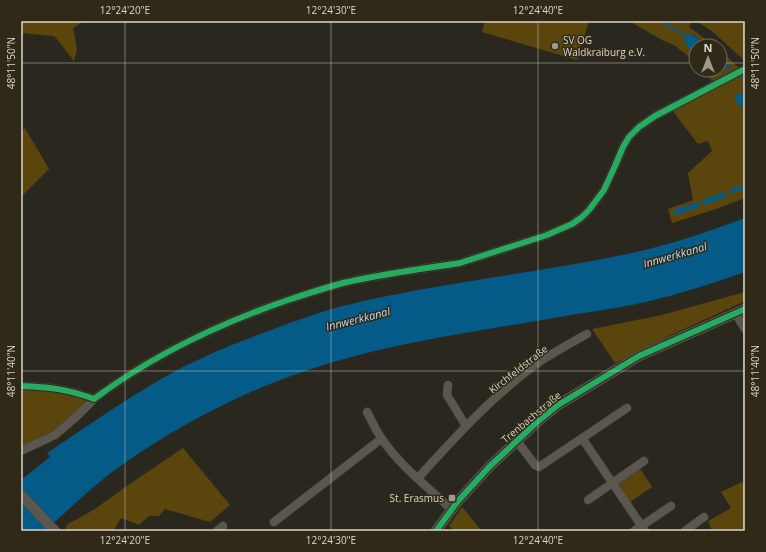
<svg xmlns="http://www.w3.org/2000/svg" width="766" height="552" viewBox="0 0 766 552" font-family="'Open Sans',sans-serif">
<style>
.green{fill:#5a460d}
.water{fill:#045b87}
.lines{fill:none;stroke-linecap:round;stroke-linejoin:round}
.stream{stroke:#045b87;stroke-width:2}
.minor-casing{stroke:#46433c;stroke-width:9}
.tertiary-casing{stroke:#46433c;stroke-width:11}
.minor{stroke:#5a574f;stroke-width:8}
.tertiary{stroke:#5a574f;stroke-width:10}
.cycleway-casing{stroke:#302918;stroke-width:8}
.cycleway{stroke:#26ab63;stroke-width:6}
.ticks{fill:none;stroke:#dad6cc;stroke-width:1;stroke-opacity:0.45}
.poi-dot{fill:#9c998f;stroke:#302918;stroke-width:1.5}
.labels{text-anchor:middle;stroke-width:3;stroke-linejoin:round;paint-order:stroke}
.poi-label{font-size:10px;fill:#dad6cc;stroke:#302918;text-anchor:start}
.street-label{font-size:10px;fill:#dad6cc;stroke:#302918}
.water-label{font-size:11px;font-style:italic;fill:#b7dcf9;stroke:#302918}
.neatline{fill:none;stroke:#dad6cc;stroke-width:1.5}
.ticks-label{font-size:10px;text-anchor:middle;fill:#dad6cc}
</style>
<rect width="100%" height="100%" fill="#2a271e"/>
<!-- green -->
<g class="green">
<path d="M 21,21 L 84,21 L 73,28 L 77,49 L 74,61 L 56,38 L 53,36 L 21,33 Z"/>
<path d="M 485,21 L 589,21 L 577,60 L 482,32 Z"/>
<path d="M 629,21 L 692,21 L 689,27 L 715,46 L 708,46 L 692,34 L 692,51 L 696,54 L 696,62 L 674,45 L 662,40 Z"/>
<path d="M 696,21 L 745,21 L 745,61 L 713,32 Z"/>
<path d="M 720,50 L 739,68 L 712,81 L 704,70 L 714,70 L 720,73 L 728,67 C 729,61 725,57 720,54 Z"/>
<path d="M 745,73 L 745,97 L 741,92 L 740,107 L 745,104 L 745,198 L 716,209 L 672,223 L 668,209 L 693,200 L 688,173 L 712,151 L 708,141 L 698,144 L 672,110 Z"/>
<path d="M 25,128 L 49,169 L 21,197 L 21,133 Z"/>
<path d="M 745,292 L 745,301 L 669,336 L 615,363 L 592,329 L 662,315 Z"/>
<path d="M 21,388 L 63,391 L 85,400 L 84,405 L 54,433 L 21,447 Z"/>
<path d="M 183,448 L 230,505 L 210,522 L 165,509 L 159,516 L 149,516 L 139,525 L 121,518 L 113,531 L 64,531 L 68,524 L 95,509 L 134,481 Z"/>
<path d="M 639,467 L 652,487 L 630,502 L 617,482 Z"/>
<path d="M 742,482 L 745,488 L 745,531 L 712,531 L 708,521 L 731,508 L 721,492 Z"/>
<path d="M 462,507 L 482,531 L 454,531 L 449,526 Z"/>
</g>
<!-- water -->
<g class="water">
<path d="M 691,34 L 708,46 L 696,46 L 696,54 C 690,49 683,43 685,35 Z"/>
<path d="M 720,54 L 728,61 C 728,68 725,70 720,73 L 714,70 L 720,70 Z"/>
<path d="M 741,92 L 745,97 L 745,104 L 740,107 L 734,97 Z"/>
<path d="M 745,184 L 745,189 L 730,194 L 729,190 Z"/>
<path d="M 724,192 L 726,197 L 704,205 L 702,200 Z"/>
<path d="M 699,202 L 700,207 L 675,215 L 673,210 Z"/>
<path d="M 745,218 L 745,272 C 714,283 682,293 650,301 C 624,307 597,311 571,315 C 481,331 389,342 302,372 C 237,394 162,434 107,476 C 85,493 66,513 44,531 L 21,531 L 21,480 L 50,457 L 47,453 C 91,424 135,392 183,367 C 214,351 247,339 279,327 C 301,319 322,311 343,306 C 443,281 545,273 645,250 C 679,242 712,230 745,218 Z"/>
</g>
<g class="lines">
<!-- stream -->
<g class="stream">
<path d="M 661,21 C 669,28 679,29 687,37"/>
<path d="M 726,66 L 731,69"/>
<path d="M 742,77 L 745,80"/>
</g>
<!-- minor casing -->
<g class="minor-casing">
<g id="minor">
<path d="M 735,313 L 745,329"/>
<path d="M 448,385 L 447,395 L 466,426"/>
<path d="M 21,386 C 48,387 68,389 94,399 C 153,355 218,324 288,300 C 306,294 325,288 343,283 C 382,274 421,269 460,263 L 547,235 L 572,224 L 582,217 L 589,210 L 604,190 L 615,166 L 623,147 L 629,137 L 639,127 L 655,116 L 745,69"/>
<path d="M 367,412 C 372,421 376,431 382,439 C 400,466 428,487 451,509"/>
<path d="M 582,438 L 645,531"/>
<path d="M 517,441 L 535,465 L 539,467 L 627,408"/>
<path d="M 21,451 L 55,435 L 76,417 L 94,399"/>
<path d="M 418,478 C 456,436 495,393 542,360 C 557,351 572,342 587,334"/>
<path d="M 588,500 L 644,461"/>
<path d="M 274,522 L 381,439"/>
<path d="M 217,531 L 223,526"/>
<path d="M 634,531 L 671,506"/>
<path d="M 685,531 L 704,517"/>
</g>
</g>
<!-- tertiary casing -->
<g class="tertiary-casing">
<g id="tertiary">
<path d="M 21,495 L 55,531"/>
<path d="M 436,531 L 458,501 L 490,466 L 536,423 L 558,405 L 639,356 L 745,309"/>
</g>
</g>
<!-- minor -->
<use href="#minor" class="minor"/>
<!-- tertiary -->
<use href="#tertiary" class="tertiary"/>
<!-- cycleway casing -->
<g class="cycleway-casing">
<g id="cycleway">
<path d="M 21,386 C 48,387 68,389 94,399 C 153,355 218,324 288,300 C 306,294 325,288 343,283 C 382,274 421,269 460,263 L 547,235 L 572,224 L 582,217 L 589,210 L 604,190 L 615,166 L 623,147 L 629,137 L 639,127 L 655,116 L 745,69"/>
<path d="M 436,531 L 458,501 L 490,466 L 536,423 L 558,405 L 639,356 L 745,309"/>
</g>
</g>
<!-- cycleway -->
<use href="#cycleway" class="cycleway"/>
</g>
<!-- ticks -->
<path class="ticks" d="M 125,21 L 125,531M 331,21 L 331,531M 538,21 L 538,531M 744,21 L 744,531M 21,63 L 696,63M 720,63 L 745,63M 21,371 L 745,371"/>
<!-- markers -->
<g class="poi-dot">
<circle cx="555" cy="46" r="4"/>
<rect x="448" y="494" width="8" height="8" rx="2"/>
</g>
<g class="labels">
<!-- poi labels -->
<g class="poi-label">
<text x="563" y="44">SV OG<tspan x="563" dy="12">Waldkraiburg e.V.</tspan></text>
<text x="444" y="502" text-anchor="end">St. Erasmus</text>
</g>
<!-- street labels -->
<g class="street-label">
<text transform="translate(518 369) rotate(-38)" y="4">Kirchfeldstraße</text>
<text transform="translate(531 417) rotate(-40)" y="4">Trenbachstraße</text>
</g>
<!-- water labels -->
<g class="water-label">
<text transform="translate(675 255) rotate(-16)" y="4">Innwerkkanal</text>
<text transform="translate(358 319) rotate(-14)" y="4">Innwerkkanal</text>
</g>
</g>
<!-- border -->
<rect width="766" height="552" fill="none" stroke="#302918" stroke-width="44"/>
<!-- north arrow -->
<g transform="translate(708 58)"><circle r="19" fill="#302918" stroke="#746e60"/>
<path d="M0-3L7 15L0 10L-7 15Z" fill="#9c998f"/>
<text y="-6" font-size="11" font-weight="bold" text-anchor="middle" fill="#dad6cc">N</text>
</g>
<rect x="22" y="22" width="722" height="508" class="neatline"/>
<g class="ticks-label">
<text x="125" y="14">12°24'20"E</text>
<text x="331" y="14">12°24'30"E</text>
<text x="538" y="14">12°24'40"E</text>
<text transform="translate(11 63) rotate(-90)" y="4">48°11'50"N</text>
<text transform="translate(755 63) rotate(-90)" y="4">48°11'50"N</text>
<text transform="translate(11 371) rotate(-90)" y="4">48°11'40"N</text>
<text transform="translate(755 371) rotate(-90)" y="4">48°11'40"N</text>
<text x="125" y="544">12°24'20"E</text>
<text x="331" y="544">12°24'30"E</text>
<text x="538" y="544">12°24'40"E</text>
</g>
</svg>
